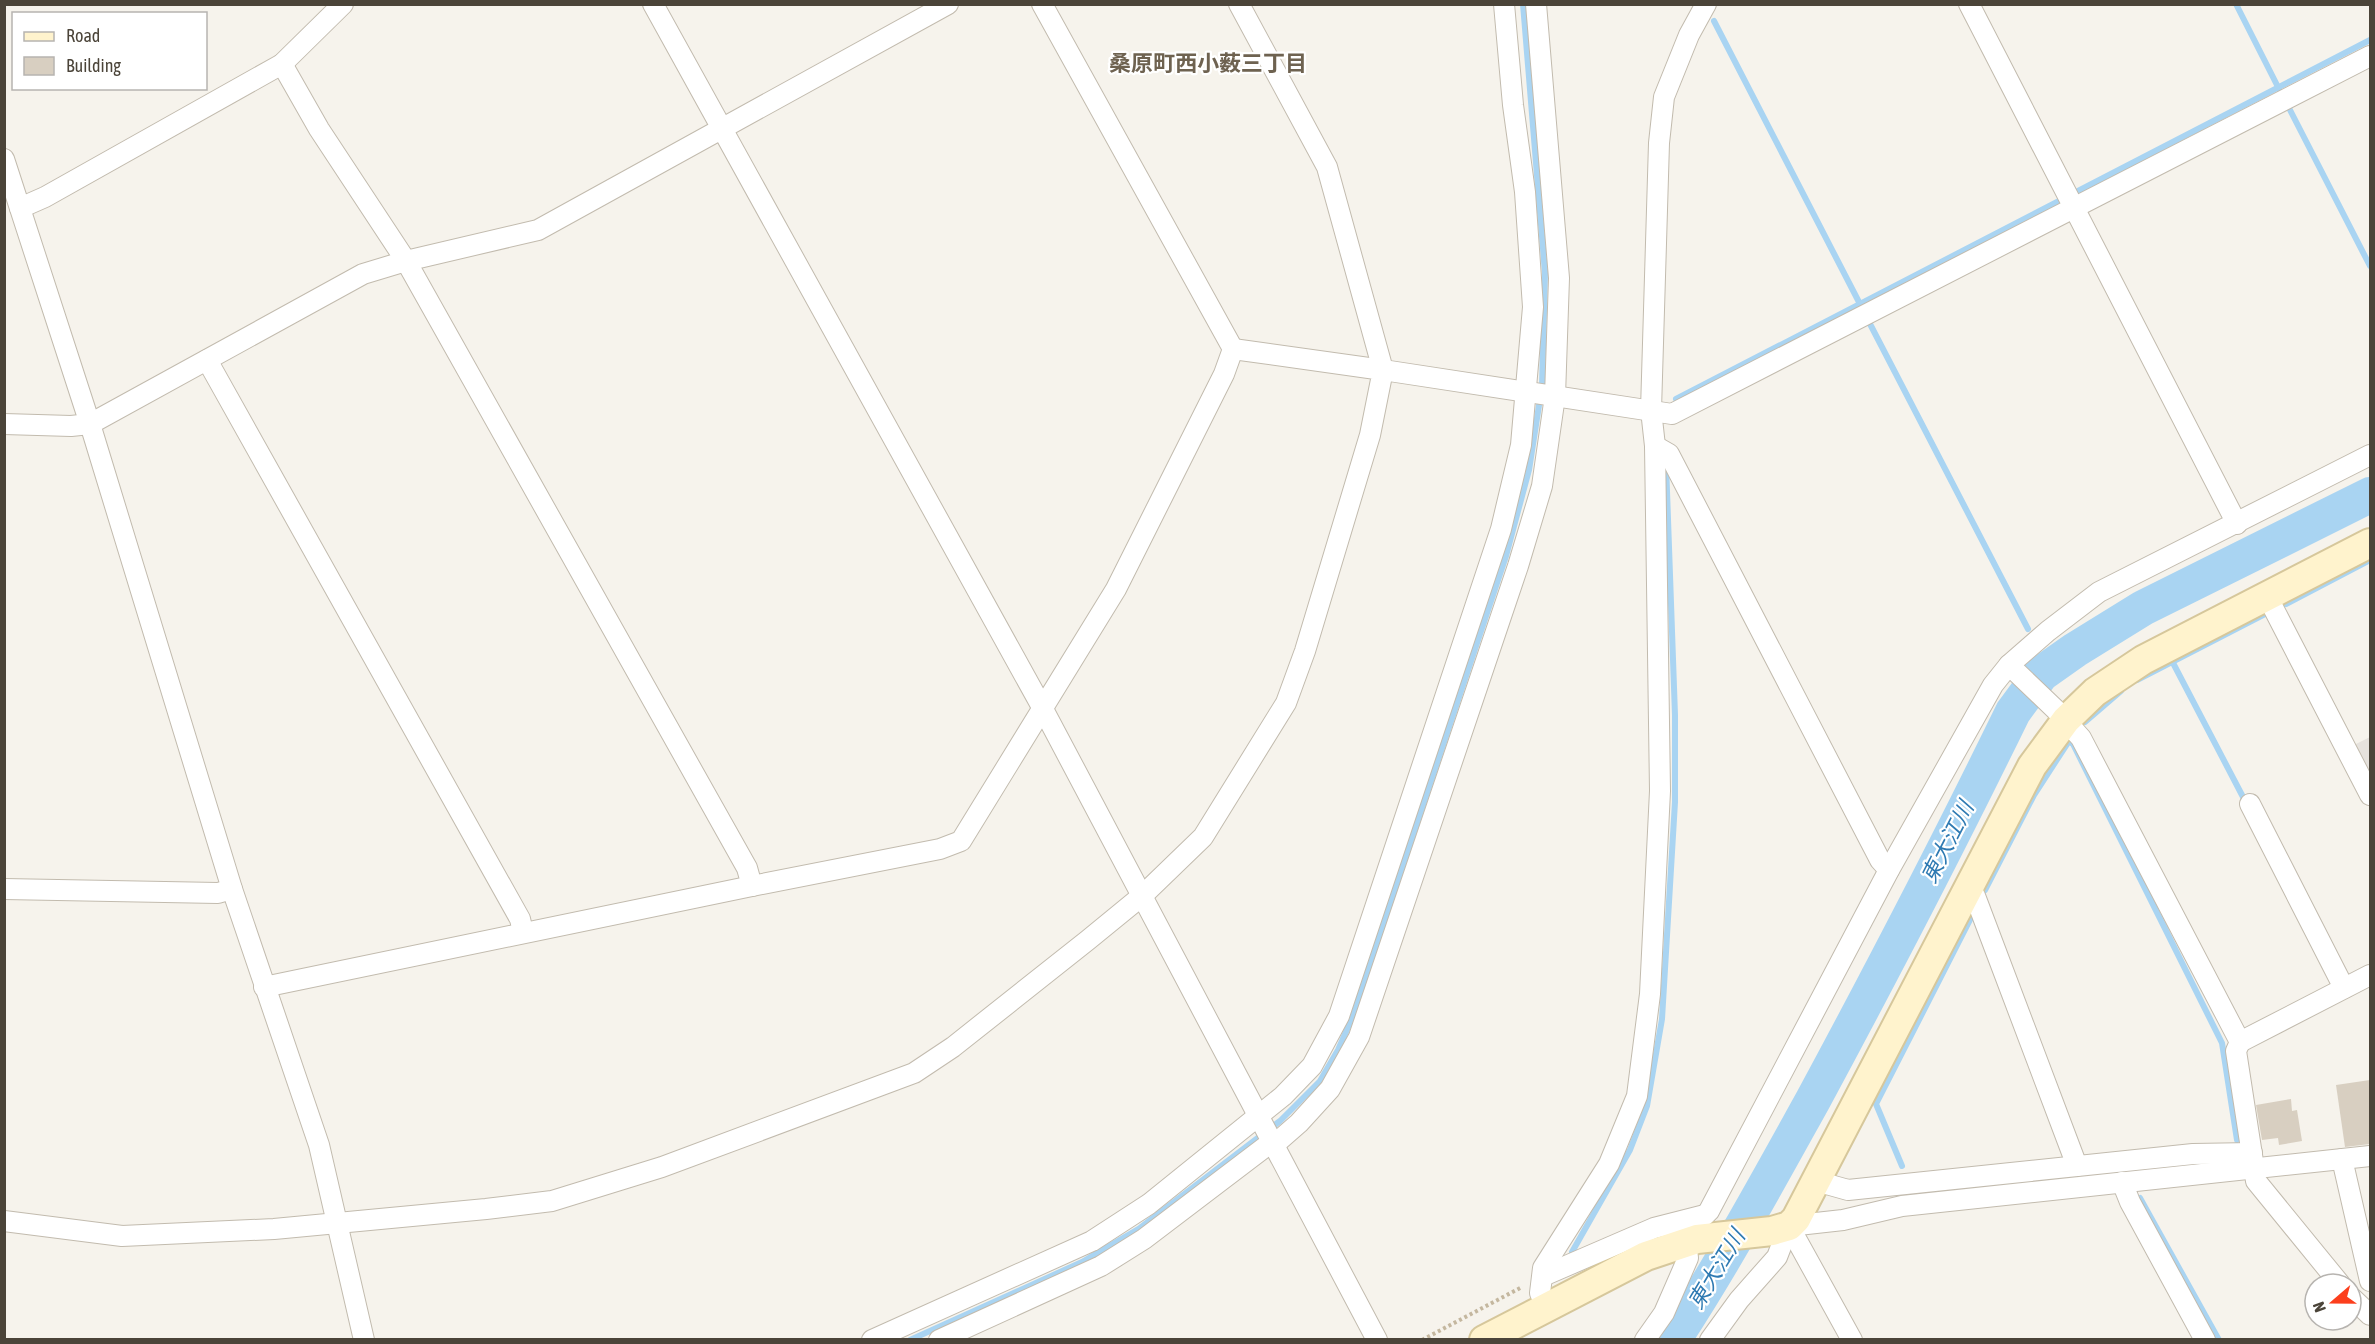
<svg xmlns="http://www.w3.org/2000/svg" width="2375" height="1344" viewBox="0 0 2375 1344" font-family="'Asap Condensed','Noto Sans JP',sans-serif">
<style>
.industrial{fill:#e6e2dd}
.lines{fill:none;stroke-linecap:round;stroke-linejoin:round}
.stream{stroke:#a9d4f2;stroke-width:6}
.river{stroke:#a9d4f2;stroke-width:36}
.building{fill:#d8cfc1}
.street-casing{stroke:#c2bbae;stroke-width:22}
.secondary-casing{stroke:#d6c79b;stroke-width:32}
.path{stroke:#c4b79f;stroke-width:4;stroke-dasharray:3 3;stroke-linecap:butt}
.street{stroke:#fff;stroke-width:20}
.secondary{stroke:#fff3cd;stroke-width:28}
.labels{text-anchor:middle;stroke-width:4.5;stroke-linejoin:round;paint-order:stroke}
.neighbourhood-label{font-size:22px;font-weight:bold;fill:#6e6250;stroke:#fff}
.water-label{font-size:22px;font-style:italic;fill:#2e7ab2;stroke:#fff}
</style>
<rect width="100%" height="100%" fill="#f6f3ec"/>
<!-- industrial -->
<path class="industrial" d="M 2370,737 L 2370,781 L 2352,746 Z"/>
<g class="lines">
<!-- stream -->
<g class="stream">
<path d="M 2236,4 L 2279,89"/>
<path d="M 1714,21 L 1861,306"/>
<path d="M 2289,108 L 2370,266"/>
<path d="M 2078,191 L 2370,40"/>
<path d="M 1869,322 L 2028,629"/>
<path d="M 1676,399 L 2059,201"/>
<path d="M 2286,604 L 2370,560"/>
<path d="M 2172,661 L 2243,797"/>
<path d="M 2137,680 L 2265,614"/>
<path d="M 2085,722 L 2121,691"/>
<path d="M 1985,890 L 2034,795 L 2069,741 L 2073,744 L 2222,1043 L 2237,1140"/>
<path d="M 1902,1166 L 1876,1104 L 1974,912"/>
<path d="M 2140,1198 L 2219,1340"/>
<path d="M 1572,1252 L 1630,1150 L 1647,1106 L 1662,1019 L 1675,802 L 1675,715 L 1666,463"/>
<path d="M 910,1340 L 1082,1262 L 1140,1228 L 1280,1121 L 1320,1081 L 1338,1050 L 1352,1018 L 1506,556 L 1529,470 L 1542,386 L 1545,273 L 1523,4"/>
</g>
<!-- river -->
<path class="river" d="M 1673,1340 C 1724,1262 1768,1181 1813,1100 C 1882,972 1949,843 2013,712 L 2041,674 L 2075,650 L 2143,608 L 2370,495"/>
</g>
<!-- building -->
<g class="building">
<path d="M 2370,1080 L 2370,1144 L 2345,1147 L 2336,1085 Z"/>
<path d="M 2291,1099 L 2292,1111 L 2297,1110 L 2302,1141 L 2279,1145 L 2278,1138 L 2262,1140 L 2256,1105 Z"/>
</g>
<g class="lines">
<!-- street casing -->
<g class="street-casing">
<g id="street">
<path d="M 653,4 L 1043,709 L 1377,1340"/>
<path d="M 1239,4 L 1327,167 L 1383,370 L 1672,414 L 2370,56"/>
<path d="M 1969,4 L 2237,524"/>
<path d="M 282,64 L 319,129 L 406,261 L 747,868 L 752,886"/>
<path d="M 4,159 L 90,424 L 232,889 L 319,1145 L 364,1340"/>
<path d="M 20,208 L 45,197 L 282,64 L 343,4"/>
<path d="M 207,360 L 520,919 L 523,932"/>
<path d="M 4,424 L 71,426 L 90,424 L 363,274 L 406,261 L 538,230 L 948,4"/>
<path d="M 1655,446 L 1669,454 L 1880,860 L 1889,870"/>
<path d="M 2267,596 L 2370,795"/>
<path d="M 2009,665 L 2048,631 L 2099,592 L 2370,455"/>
<path d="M 2250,804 L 2344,988"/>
<path d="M 4,889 L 218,893 L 232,889"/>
<path d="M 1967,890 L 1975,896 L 2077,1166"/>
<path d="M 264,987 L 752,886 L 940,849 L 961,841 L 1116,589 L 1224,374 L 1233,349 L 1042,4"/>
<path d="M 2240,1042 L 2370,975"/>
<path d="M 1275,1144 L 1299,1123 L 1330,1089 L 1359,1037 L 1518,566 L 1542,486 L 1555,396 L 1559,278 L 1536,4"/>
<path d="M 2342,1159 L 2370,1281"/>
<path d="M 1816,1181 L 1848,1190 L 2193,1154 L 2252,1153"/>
<path d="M 2122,1182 L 2130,1202 L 2205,1340"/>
<path d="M 4,1221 L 122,1236 L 274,1229 L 486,1209 L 552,1201 L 662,1167 L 914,1073 L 953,1047 L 1088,940 L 1143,895 L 1203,837 L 1286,703 L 1305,651 L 1370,435 L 1383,370 L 1233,349"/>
<path d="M 1789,1226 L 1843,1220 L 1902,1206 L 2370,1156"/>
<path d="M 1789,1226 L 1852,1340"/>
<path d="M 1543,1276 L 1654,1228 L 1705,1215 L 1709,1211 L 1889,870 L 1993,685 L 2009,665 L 2056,710 L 2081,738 L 2240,1042 L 2236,1051 L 2256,1181 L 2340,1284"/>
<path d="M 2351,1297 L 2370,1315"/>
<path d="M 1546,1307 L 1540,1293 L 1543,1268 L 1609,1164 L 1637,1096 L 1650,994 L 1660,791 L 1655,446 L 1651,410 L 1659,143 L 1664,97 L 1689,35 L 1706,4"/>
<path d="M 872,1340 L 1092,1241 L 1149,1204 L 1283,1096 L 1312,1066 L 1339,1016 L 1501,529 L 1521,445 L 1533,307 L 1525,192 L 1513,105 L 1504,4"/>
<path d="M 939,1340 L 1101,1266 L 1144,1239 L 1273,1141"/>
<path d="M 1645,1340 L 1664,1313 L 1688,1258 L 1686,1242"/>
<path d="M 1710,1340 L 1739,1300 L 1777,1257 L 1789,1226"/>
</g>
</g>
<!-- secondary casing -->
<g class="secondary-casing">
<path id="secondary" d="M 1484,1340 L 1646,1256 L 1697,1239 L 1772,1231 L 1789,1226 L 1796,1219 L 2032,766 L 2066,720 L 2095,692 L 2143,660 L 2370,543"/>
</g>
<!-- path -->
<path class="path" d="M 1422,1340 L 1522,1287"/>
<!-- street -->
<use href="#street" class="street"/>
<!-- secondary -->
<use href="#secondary" class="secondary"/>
</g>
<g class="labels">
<!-- neighbourhood labels -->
<g class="neighbourhood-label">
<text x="1208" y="71">桑原町西小薮三丁目</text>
</g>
<!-- water labels -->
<g class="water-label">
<text transform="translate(1947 842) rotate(-63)" y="8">東大江川</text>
<text transform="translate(1716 1269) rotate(-59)" y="8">東大江川</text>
</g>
</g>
<!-- border -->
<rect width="2375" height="1344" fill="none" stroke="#4b4439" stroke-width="12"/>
<!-- legend -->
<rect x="12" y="12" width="195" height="78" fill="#ffffff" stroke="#b7b4b0" stroke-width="1.5"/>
<rect x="24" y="32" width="30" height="9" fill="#fff3cd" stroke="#b7b4b0" stroke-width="1.5"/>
<text x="66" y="42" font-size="18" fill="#4b4439">Road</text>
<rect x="24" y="57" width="30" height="18" fill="#d8cfc1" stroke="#b7b4b0" stroke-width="1.5"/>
<text x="66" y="72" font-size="18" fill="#4b4439">Building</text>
<!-- north arrow -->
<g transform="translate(2333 1302) rotate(250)"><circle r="28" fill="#ffffff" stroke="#b7b4b0" stroke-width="1.5"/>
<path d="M0-4.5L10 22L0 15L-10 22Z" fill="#fc3f1d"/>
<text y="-9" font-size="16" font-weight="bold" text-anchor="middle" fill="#4b4439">N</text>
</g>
</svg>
